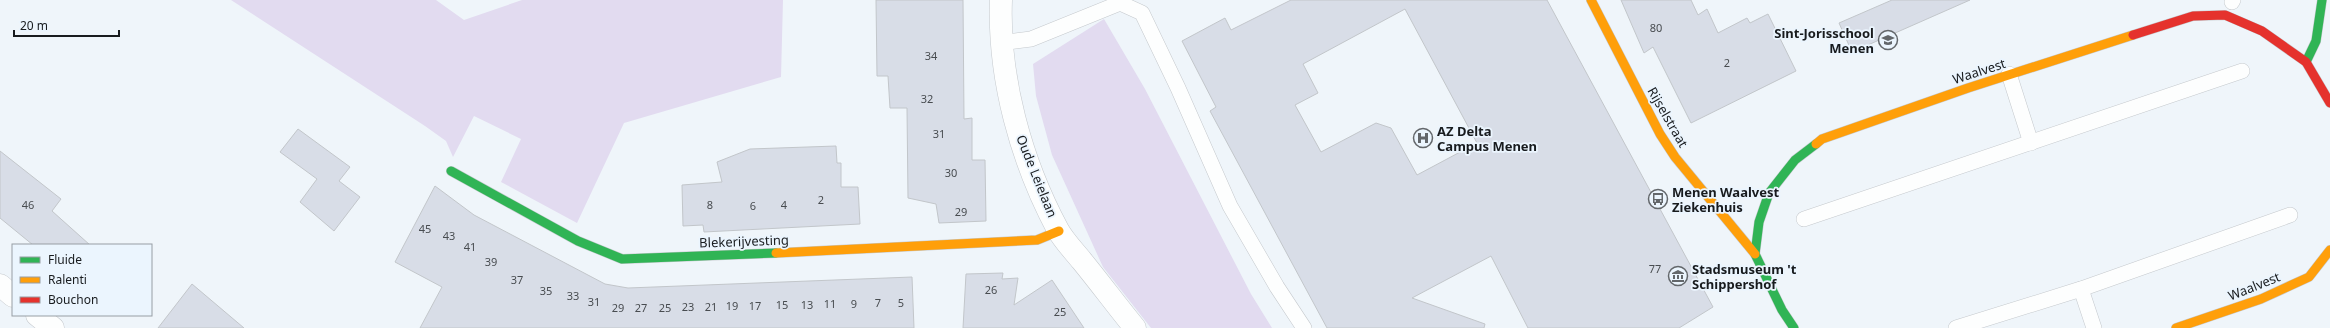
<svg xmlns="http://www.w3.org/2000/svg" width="2330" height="328" viewBox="0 0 2330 328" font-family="'Noto Sans',sans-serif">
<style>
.green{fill:#e2dbf0}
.building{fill:#d8dde7;stroke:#c2c6ca;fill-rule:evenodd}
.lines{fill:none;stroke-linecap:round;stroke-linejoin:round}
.lane-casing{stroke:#c5c9cd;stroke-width:16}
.street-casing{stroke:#c5c9cd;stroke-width:23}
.fast-casing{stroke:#c5c9cd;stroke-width:10}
.slow-casing{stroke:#c5c9cd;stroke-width:10}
.jam-casing{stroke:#c5c9cd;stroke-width:10}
.lane{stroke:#fdfefe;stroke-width:15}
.street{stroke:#fdfefe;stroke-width:22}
.fast{stroke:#30b455;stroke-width:9}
.slow{stroke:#ff9f0a;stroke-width:9}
.jam{stroke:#e5322d;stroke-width:9}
.labels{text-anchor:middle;stroke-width:3.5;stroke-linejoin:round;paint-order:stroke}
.number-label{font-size:11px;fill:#484c50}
.poi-label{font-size:13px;font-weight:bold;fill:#181b1e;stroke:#ebf5fe;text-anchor:start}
.street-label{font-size:13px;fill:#181b1e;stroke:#ebf5fe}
</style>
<rect width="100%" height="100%" fill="#eff5fa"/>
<!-- green -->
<g class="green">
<path d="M 231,0 L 436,0 L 464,20 L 522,0 L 783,0 L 781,77 L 624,123 L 577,223 L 501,182 L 521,139 L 474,116 L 453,157 L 446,141 L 425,126 Z"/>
<path d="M 1104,19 L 1145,89 L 1251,294 L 1272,328 L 1151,328 L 1103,267 L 1052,155 L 1036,96 L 1033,64 Z"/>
</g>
<!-- building -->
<g class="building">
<path d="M 876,0 L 963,0 L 964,119 L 972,118 L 972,160 L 985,160 L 986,221 L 939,223 L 936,204 L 908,198 L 907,108 L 890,108 L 888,76 L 877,76 Z"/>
<path d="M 1291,0 L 1547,0 L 1713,307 L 1679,328 L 1528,328 L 1491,256 L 1412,298 L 1485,324 L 1484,328 L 1327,328 L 1210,111 L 1216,107 L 1182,41 L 1225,18 L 1231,30 ZM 1405,9 L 1477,143 L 1417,175 L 1391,128 L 1376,123 L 1321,152 L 1295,105 L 1318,93 L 1303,64 Z"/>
<path d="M 1621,0 L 1691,0 L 1698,15 L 1707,9 L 1718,33 L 1747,18 L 1750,23 L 1768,14 L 1796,71 L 1691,123 L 1653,47 L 1644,53 Z"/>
<path d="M 1892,0 L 1970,0 L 1852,52 L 1839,23 Z"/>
<path d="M 298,129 L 350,167 L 339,181 L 360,197 L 334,231 L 300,202 L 317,179 L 280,152 Z"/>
<path d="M 836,146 L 837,163 L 841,163 L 841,187 L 858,187 L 860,224 L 704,232 L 703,225 L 683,226 L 682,185 L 722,182 L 717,162 L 750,149 Z"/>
<path d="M 0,151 L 61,199 L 52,211 L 90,245 L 33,245 L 0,218 Z"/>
<path d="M 435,186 L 474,215 L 605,284 L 628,288 L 912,277 L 914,328 L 420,328 L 442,287 L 395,262 Z"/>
<path d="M 1003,273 L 1002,279 L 1018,278 L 1014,305 L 1052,280 L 1084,328 L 963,328 L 966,274 Z"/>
<path d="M 192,284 L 244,328 L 158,328 Z"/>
</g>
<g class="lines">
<!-- lane casing -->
<g class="lane-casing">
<g id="lane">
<path d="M 2232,2 L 2233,0"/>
<path d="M 1000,43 L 1031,39 L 1120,3 L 1142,13 L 1178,88 L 1230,206 L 1277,287 L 1304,328"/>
<path d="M 2009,74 L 2031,143"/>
<path d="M 1804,219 L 2242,71"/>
<path d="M 2081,289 L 2094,328"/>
<path d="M 1956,328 L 2081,289 L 2290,215"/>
</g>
</g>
<!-- street casing -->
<g class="street-casing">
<g id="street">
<path d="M 1001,0 C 998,78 1021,161 1058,230 C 1064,241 1074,251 1082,261 C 1100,283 1117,306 1135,328"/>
<path d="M 0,285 L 13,296"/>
<path d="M 37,315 L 53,328"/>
</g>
</g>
<!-- fast casing -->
<g class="fast-casing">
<g id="fast">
<path d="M 2306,62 L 2316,41 L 2322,0"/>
<path d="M 451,171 L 578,241 L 622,259 L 776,253"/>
<path d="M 1794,328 L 1782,310 L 1755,254 L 1759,222 L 1769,193 L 1795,160 L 1816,144"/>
</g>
</g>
<!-- slow casing -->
<g class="slow-casing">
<g id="slow">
<path d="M 1591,0 L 1660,134 L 1675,157 L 1755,254"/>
<path d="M 1816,144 L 1822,139 L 1968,88 L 2133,35"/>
<path d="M 776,253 L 1037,240 L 1059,231"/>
<path d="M 2176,328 L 2261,299 L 2309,277 L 2330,250"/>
</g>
</g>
<!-- jam casing -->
<g class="jam-casing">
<path id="jam" d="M 2133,35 L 2193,16 L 2225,15 L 2262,31 L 2306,62 L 2330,103"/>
</g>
<!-- lane -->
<use href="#lane" class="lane"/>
<!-- street -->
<use href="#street" class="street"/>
<!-- fast -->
<use href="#fast" class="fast"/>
<!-- slow -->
<use href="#slow" class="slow"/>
<!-- jam -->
<use href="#jam" class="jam"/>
</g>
<!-- icons -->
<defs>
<g id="school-ring" transform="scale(1)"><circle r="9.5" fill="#ebf5fe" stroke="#63676b" stroke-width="1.5"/><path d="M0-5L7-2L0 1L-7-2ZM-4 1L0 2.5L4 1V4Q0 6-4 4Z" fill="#63676b"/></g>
<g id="hospital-ring" transform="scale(1)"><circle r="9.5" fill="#ebf5fe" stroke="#63676b" stroke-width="1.5"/><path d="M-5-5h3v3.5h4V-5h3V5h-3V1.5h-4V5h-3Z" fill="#63676b"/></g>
<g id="bus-ring" transform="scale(1)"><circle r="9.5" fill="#ebf5fe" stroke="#63676b" stroke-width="1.5"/><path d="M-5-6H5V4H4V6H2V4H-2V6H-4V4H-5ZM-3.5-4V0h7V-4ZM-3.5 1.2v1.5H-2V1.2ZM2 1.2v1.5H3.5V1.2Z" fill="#63676b"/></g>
<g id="museum-ring" transform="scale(1)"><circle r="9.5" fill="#ebf5fe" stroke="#63676b" stroke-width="1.5"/><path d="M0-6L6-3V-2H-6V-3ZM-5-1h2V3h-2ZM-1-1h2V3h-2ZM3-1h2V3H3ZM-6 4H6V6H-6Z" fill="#63676b"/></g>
</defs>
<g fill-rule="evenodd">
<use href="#school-ring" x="1888" y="40"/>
<use href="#hospital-ring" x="1423" y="138"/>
<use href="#bus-ring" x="1658" y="199"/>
<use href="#museum-ring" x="1678" y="276"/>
</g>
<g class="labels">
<!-- number labels -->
<g class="number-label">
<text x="1656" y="32">80</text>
<text x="931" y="60">34</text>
<text x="1727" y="67">2</text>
<text x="927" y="103">32</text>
<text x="939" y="138">31</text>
<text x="951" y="177">30</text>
<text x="821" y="204">2</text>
<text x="28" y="209">46</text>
<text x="710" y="209">8</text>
<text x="784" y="209">4</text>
<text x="753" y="210">6</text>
<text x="961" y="216">29</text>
<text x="425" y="233">45</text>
<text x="449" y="240">43</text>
<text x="470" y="251">41</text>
<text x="491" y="266">39</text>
<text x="1655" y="273">77</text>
<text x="517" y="284">37</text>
<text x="991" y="294">26</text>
<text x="546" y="295">35</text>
<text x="573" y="300">33</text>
<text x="594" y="306">31</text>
<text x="878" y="307">7</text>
<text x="901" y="307">5</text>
<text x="830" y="308">11</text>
<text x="854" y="308">9</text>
<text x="782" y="309">15</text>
<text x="807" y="309">13</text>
<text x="732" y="310">19</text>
<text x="755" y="310">17</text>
<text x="688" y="311">23</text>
<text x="711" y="311">21</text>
<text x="618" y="312">29</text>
<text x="641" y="312">27</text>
<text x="665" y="312">25</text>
<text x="1060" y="316">25</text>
</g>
<!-- poi labels -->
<g class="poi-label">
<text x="1874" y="38" text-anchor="end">Sint-Jorisschool<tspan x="1874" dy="15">Menen</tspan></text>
<text x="1437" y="136">AZ Delta<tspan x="1437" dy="15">Campus Menen</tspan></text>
<text x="1672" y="197">Menen Waalvest<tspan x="1672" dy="15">Ziekenhuis</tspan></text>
<text x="1692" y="274">Stadsmuseum 't<tspan x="1692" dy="15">Schippershof</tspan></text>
</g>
<!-- street labels -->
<g class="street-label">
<text transform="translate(1979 71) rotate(-18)" y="5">Waalvest</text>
<text transform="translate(1668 117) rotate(60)" y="5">Rijselstraat</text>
<text transform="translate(1037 176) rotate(68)" y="5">Oude Leielaan</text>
<text transform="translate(744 241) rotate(-2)" y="5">Blekerijvesting</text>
<text transform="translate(2254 286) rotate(-22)" y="5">Waalvest</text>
</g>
</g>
<!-- legend -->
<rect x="12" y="244" width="140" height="72" fill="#ebf5fe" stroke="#979ea4"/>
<rect x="20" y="257" width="20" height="6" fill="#30b455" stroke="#979ea4"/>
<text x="48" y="264" font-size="12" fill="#181b1e">Fluide</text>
<rect x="20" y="277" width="20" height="6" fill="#ff9f0a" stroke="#979ea4"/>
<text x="48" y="284" font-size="12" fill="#181b1e">Ralenti</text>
<rect x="20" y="297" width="20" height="6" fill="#e5322d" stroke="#979ea4"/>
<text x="48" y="304" font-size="12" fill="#181b1e">Bouchon</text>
<!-- scale -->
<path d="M14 30v6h105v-6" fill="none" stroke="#181b1e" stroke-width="2"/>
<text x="20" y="30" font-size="12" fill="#181b1e" stroke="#ebf5fe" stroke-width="3" paint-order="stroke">20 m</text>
</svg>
